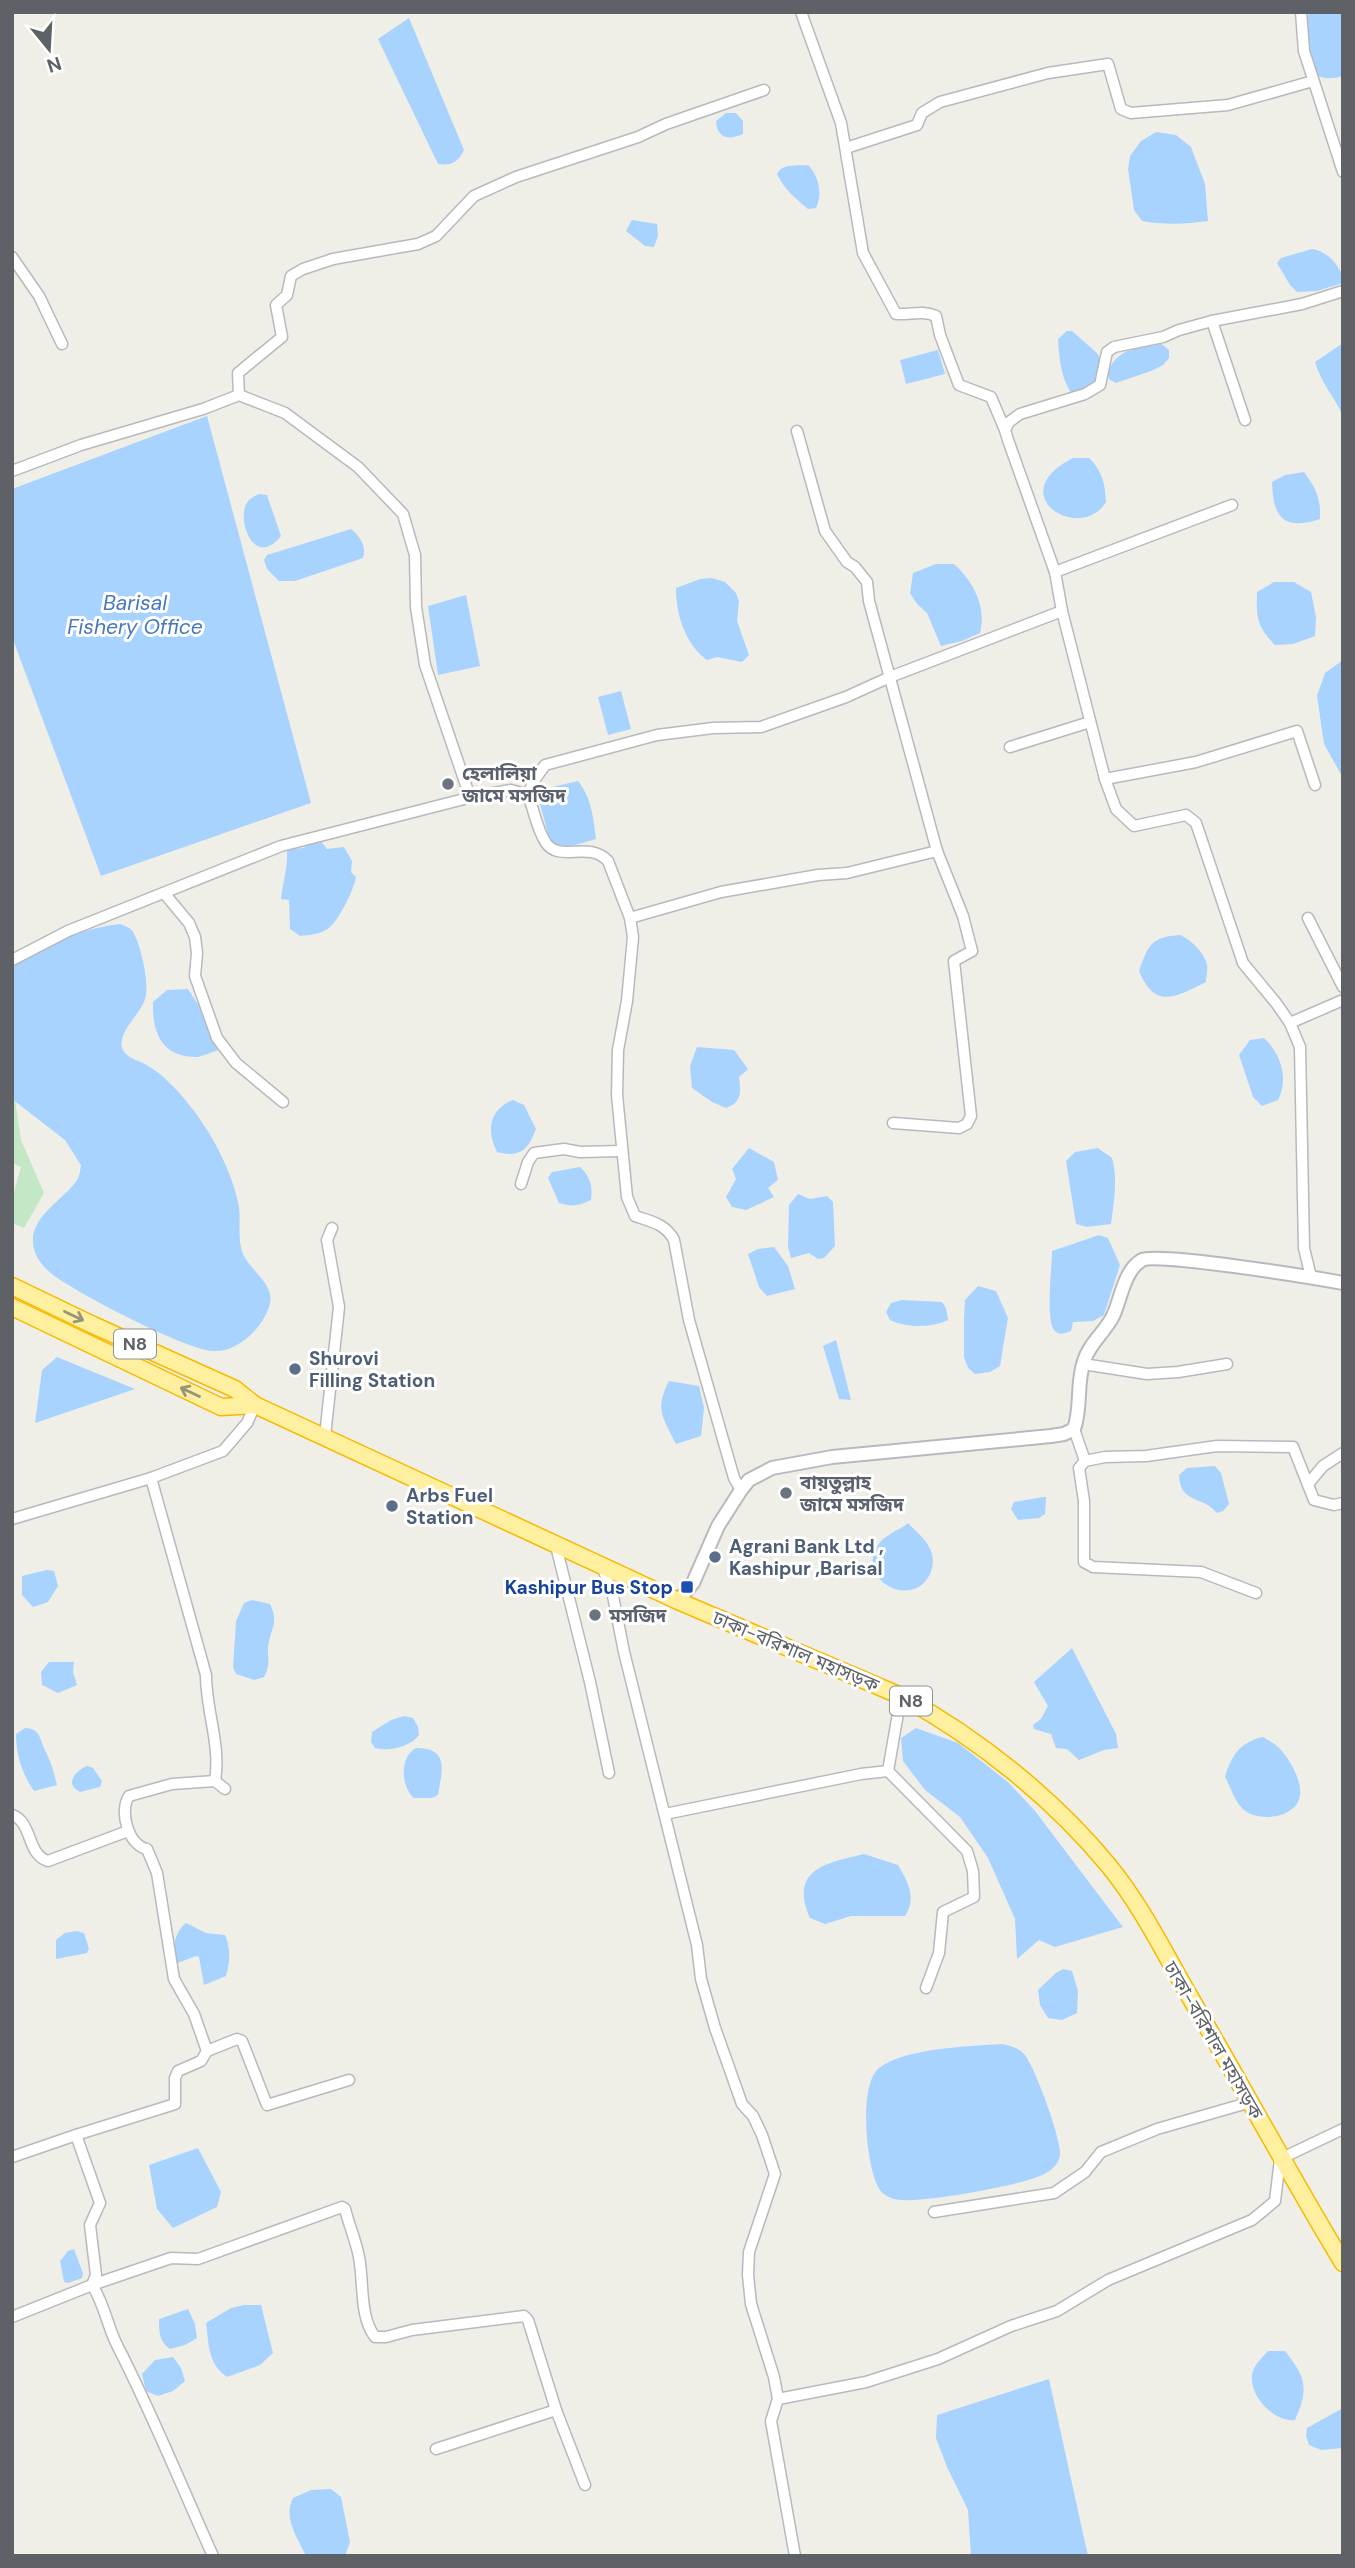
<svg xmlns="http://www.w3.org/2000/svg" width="1355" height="2568" viewBox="0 0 1355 2568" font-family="'DM Sans','Noto Sans Bengali',sans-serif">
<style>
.green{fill:#c4e8c6}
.water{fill:#a8d3ff}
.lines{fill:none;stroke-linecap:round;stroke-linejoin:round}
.minor-casing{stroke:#b7b9bd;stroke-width:13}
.tertiary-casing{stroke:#b7b9bd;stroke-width:16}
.trunk-casing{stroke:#f7ba00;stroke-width:19}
.minor{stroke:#fff;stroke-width:10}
.tertiary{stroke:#fff;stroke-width:12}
.trunk{stroke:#fef09f;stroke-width:16}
.oneway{stroke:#96947b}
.worship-dot{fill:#6b7280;stroke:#fff;stroke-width:2.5}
.service-dot{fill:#5c6f8a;stroke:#fff;stroke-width:2.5}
.transit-dot{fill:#1a4fb4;stroke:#fff;stroke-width:2.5}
.labels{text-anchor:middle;stroke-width:6;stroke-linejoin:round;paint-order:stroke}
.shield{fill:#fff;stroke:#8e9195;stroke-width:2}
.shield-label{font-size:18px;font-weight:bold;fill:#5e6267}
.worship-label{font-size:19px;font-weight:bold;fill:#5b616d;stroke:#fff;text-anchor:start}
.service-label{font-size:19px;font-weight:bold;fill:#4e5e75;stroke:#fff;text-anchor:start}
.transit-label{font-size:19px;font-weight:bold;fill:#164399;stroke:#fff;text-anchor:end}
.street-label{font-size:19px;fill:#5e6267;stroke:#fff}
.water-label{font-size:21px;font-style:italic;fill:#4578bc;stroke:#fff}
</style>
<rect width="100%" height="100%" fill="#f0efe7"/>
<!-- green -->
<path class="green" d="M 12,1100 L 15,1100 L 21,1140 L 44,1193 L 24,1228 L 12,1223 L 12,1199 L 21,1167 L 12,1163 Z"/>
<!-- water -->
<g class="water">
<path d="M 1311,12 L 1343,12 L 1343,76 C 1332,79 1322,80 1314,73 L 1305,23 L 1306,17 Z"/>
<path d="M 409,18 L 464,150 C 458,162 452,166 438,164 L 378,39 Z"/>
<path d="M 726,113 L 736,113 L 743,121 L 743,134 C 728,141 717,138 716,121 Z"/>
<path d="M 1156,132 L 1176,135 L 1191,147 L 1205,184 L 1208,221 C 1186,224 1164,225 1142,221 L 1134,210 L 1128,169 L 1130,156 L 1141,141 Z"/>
<path d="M 808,165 C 819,176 823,194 816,208 L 808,209 C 795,198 784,189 777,174 C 782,163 797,166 808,165 Z"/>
<path d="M 632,220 L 657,224 L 658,236 L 654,247 L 645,246 L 626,231 Z"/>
<path d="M 1312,249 C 1327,251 1343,267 1343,283 L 1317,291 L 1297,292 L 1290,285 L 1277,263 L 1281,258 Z"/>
<path d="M 1067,331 L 1072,331 L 1097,353 L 1101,360 L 1095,384 L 1071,393 C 1061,378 1059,357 1058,339 Z"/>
<path d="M 1159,342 L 1169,350 L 1169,358 L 1163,365 L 1151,371 L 1116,383 L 1110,380 L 1107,374 C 1116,349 1136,348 1159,342 Z"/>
<path d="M 1343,343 L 1343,416 C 1334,396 1321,383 1315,362 Z"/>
<path d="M 938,350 L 945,374 L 906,384 L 900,360 Z"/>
<path d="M 207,416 L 311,803 L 101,876 L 12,637 L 12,489 Z"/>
<path d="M 1073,458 L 1089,458 C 1102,470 1105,484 1106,502 C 1081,544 1000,495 1073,458 Z"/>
<path d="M 1304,472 C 1316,488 1321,499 1320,519 C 1284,531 1273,518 1272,482 L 1285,475 Z"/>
<path d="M 259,494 L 267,495 L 281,536 C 253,571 234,515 249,500 C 251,498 257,495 259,494 Z"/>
<path d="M 351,529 C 360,536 367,547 363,558 L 295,581 L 279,581 L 267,569 L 264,560 L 267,555 Z"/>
<path d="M 936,564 L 954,564 C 973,581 987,607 980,633 L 962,641 L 941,646 L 927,613 L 917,604 L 910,593 L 913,573 Z"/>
<path d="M 712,578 L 725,582 L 736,593 L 739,601 L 737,621 L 749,655 L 742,662 L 717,657 L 707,660 C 685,644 676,614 676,588 L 700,579 Z"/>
<path d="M 1274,582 L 1294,582 L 1311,592 L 1316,617 L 1315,636 L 1293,644 L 1275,645 C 1257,627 1256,617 1257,592 Z"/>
<path d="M 466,595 L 480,666 L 438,675 L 428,606 Z"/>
<path d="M 1343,660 L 1343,778 L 1324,744 L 1317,696 L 1325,673 Z"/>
<path d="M 621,691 L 631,729 L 608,735 L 598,697 Z"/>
<path d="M 578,781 C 592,799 593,817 596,839 L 561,849 L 550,841 L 538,797 L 544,789 Z"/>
<path d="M 320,840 L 327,849 L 344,847 L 352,861 L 351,872 L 356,877 C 354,889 341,916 331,926 C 324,934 309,935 300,936 L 290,929 L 289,900 L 281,899 C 283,880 288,869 287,849 L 304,848 L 308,842 Z"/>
<path d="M 120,924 C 125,926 130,927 133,932 C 141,945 150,985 145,999 C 141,1014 115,1034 123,1050 C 127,1058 137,1060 145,1064 C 165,1075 180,1093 194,1111 C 214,1137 233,1174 239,1207 C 241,1222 237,1239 243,1254 C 250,1270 274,1284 270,1303 C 265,1326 238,1353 213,1351 C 186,1350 76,1293 52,1274 C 44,1268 36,1258 34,1249 C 26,1218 63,1201 77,1180 C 80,1176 80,1170 81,1165 L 65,1140 L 12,1099 L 12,964 C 49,946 79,928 120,924 Z"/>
<path d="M 1180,935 C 1191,940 1205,953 1207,965 C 1208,970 1206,977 1206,982 C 1176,997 1155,1010 1139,971 C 1148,945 1151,937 1180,935 Z"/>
<path d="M 188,989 L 205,1015 L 219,1050 C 212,1052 204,1056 197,1057 C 161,1057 152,1032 153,1002 L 167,990 Z"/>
<path d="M 1264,1038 C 1281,1054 1289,1079 1278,1100 L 1262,1106 L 1253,1097 L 1239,1055 L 1250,1040 Z"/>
<path d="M 697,1047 L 734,1050 L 748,1069 L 739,1077 C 741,1092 742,1102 726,1108 L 712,1102 L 692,1088 L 690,1066 Z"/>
<path d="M 513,1100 L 524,1105 L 536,1129 C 528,1150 520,1158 497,1152 C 486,1130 489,1110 513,1100 Z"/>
<path d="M 749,1148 L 774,1162 L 778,1180 L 768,1188 L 774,1197 L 746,1210 L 732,1207 L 726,1197 L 736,1179 L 732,1169 Z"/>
<path d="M 1098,1148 L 1112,1158 C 1118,1180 1114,1201 1111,1224 L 1087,1227 L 1076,1224 L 1066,1161 L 1075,1152 Z"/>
<path d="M 580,1167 C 590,1176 593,1186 591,1200 C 579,1206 572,1207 559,1203 L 548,1178 L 552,1172 Z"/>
<path d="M 798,1194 L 810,1199 L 827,1196 L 833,1202 L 835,1246 L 824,1258 L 818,1259 L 809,1253 L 791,1258 L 788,1247 L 789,1205 Z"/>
<path d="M 1099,1235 L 1108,1238 L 1120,1265 L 1104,1315 L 1093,1321 L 1073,1322 L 1071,1331 C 1065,1333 1060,1336 1055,1331 C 1045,1323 1052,1266 1052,1251 Z"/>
<path d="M 774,1247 L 788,1266 L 795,1289 L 767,1296 L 759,1287 L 748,1254 L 758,1249 Z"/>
<path d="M 978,1286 L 996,1291 L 1008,1318 L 1000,1366 L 990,1372 L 975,1374 L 968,1368 L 964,1357 L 964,1318 L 965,1300 Z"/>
<path d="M 902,1300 L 942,1302 L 946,1308 L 948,1320 C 931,1328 907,1328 890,1320 L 886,1312 L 891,1303 Z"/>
<path d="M 836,1340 L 851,1400 L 839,1399 L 823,1346 Z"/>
<path d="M 57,1357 L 135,1389 L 35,1423 L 42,1370 Z"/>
<path d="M 669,1381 L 699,1386 L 704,1408 L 701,1436 L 676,1444 C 663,1417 654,1410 669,1381 Z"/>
<path d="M 1215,1466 L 1221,1473 L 1229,1504 L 1223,1511 L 1217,1513 C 1202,1495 1180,1504 1179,1475 L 1187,1468 Z"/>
<path d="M 1043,1497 L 1046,1497 L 1045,1514 L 1039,1518 L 1018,1520 L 1011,1509 L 1014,1502 Z"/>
<path d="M 908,1523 C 915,1531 925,1538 929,1547 C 934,1555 934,1565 930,1574 C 912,1611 855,1579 878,1545 C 885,1534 899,1531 908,1523 Z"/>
<path d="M 47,1570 L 54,1571 L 58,1586 L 48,1602 L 33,1607 L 22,1595 L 22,1576 Z"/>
<path d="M 252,1600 L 270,1604 C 280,1624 269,1630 268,1649 C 268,1661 270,1666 264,1677 L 254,1680 L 236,1674 L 233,1667 L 236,1621 L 244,1603 Z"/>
<path d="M 1072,1648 L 1116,1734 L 1118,1748 L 1104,1750 L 1079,1760 L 1067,1749 L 1056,1748 L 1051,1734 L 1034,1729 L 1033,1725 L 1041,1719 L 1048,1706 L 1034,1682 Z"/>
<path d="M 49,1662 L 74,1662 L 73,1672 L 77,1685 L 58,1693 L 42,1685 L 41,1672 Z"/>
<path d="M 404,1716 L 413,1718 L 418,1727 L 419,1735 C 410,1747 388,1752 375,1748 L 371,1742 L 372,1732 L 391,1720 Z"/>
<path d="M 25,1728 C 42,1729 39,1740 46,1752 C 51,1762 54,1773 57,1785 L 34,1791 C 22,1774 16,1754 16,1734 Z"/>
<path d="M 916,1728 L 958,1743 L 1008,1782 L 1035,1811 L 1123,1927 L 1055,1947 L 1039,1940 L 1017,1959 L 1015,1919 L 988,1858 L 960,1817 L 925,1790 L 903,1761 L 901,1738 Z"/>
<path d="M 1263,1737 C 1267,1740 1273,1742 1277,1746 C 1288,1756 1302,1779 1300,1795 C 1297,1820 1254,1823 1241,1807 C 1234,1799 1230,1786 1225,1777 C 1231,1756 1240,1742 1263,1737 Z"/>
<path d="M 416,1748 C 450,1748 442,1771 438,1795 L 432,1798 L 414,1798 C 401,1787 399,1757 416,1748 Z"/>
<path d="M 87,1766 L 93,1768 L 102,1781 L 100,1787 L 80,1792 C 64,1784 75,1771 87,1766 Z"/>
<path d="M 864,1854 L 898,1865 C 908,1882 917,1898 905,1916 L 851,1916 L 825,1924 L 810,1918 C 789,1869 826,1863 864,1854 Z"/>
<path d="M 186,1923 L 206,1933 L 225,1935 C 231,1948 230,1963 226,1976 L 204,1985 L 199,1957 L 196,1956 L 175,1964 C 173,1948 173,1934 186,1923 Z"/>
<path d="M 76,1931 L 84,1933 L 89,1949 L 87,1953 L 56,1959 L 56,1940 L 65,1933 Z"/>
<path d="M 1063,1969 L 1072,1971 L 1078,1991 L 1077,2013 L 1062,2020 L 1048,2018 L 1040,2005 L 1038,1990 L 1056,1973 Z"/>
<path d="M 1002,2044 C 1011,2046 1019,2048 1025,2055 C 1035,2068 1062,2140 1060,2155 C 1059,2162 1054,2168 1048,2172 C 1028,2185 940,2199 914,2200 C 902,2201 887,2200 880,2190 C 866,2170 858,2084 879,2068 C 905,2048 970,2046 1002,2044 Z"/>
<path d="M 198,2148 L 221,2192 L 217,2207 L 173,2228 L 157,2209 L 149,2165 Z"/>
<path d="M 74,2249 L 83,2273 L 82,2278 L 68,2283 L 64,2282 L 60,2261 L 68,2251 Z"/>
<path d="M 244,2305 L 261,2305 L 273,2353 L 260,2365 L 227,2377 C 208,2364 209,2345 206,2323 L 231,2308 Z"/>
<path d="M 188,2309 L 195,2324 L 197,2338 L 185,2345 L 170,2349 C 159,2342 159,2331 159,2319 Z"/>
<path d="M 1268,2351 L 1285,2351 C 1306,2377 1309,2389 1295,2420 C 1275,2423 1249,2396 1252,2375 C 1254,2364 1261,2359 1268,2351 Z"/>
<path d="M 173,2357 L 181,2368 L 185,2381 L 173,2391 L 158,2396 L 146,2391 L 142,2374 L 155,2360 Z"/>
<path d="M 1049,2379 L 1088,2556 L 971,2556 L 968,2510 L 947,2467 L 936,2438 L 937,2415 Z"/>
<path d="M 1343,2408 L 1343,2448 L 1321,2450 L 1309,2445 L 1306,2436 L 1307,2428 Z"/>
<path d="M 331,2489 L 341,2497 L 350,2542 L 345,2556 L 306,2556 C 297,2537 283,2518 293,2498 L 311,2490 Z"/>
</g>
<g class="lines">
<!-- minor casing -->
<g class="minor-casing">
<g id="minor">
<path d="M 801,12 L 841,123 L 863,253 L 896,314 C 912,315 921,310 936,316 L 940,335 L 959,385 L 991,397 L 1005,430"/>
<path d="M 1301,12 L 1304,51 L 1343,172"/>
<path d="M 846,148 L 917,125 L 922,113 L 940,102 L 1048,73 L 1108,64 L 1121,109 L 1131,113 L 1228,105 L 1313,81"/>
<path d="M 12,257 L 39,296 L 62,344"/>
<path d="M 1212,321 L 1245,420"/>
<path d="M 239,395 L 238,373 L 282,337 L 276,305 L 287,295 L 291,276 L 303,269 L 333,259 L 418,244 L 436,236 L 474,196 L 516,177 L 638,137 L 666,124 L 764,90"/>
<path d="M 797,431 L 825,531 L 847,562 L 855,567 L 867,582 L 869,601 L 937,851"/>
<path d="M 12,471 L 81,445 L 203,409 L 239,395 L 285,413 L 358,467 L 403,514 L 415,555 L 416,607 L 425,665 L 470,797"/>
<path d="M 1232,505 L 1055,572 L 1062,611 L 1105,779 L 1116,809 L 1134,826 L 1186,815 L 1196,823 L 1243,963 L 1276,1003 L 1290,1023 L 1343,1000"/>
<path d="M 1055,572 L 1008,440 L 1005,430 L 1009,422 L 1020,414 L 1085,394 L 1100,385 L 1107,352 L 1114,347 L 1163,337 L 1179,330 L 1212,321 L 1302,304 L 1343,291"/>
<path d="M 1010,747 L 1090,722"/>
<path d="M 1105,779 L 1196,762 L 1297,731 L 1315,785"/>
<path d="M 528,795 C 534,810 537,830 546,843 C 560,863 588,840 608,861 L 630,918 L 633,937 L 627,1001 L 618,1050 L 617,1095 L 627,1197 L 635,1216 C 650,1221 666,1224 674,1240 L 689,1320 L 734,1478 L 741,1490"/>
<path d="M 164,893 L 189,923 L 195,937 L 197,953 L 195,976 L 217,1038 L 236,1063 L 283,1102"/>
<path d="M 630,918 L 721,892 L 818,875 L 847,873 L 937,851 L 963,916 L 972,951 L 954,961 L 971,1116 L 967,1124 L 959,1128 L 893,1123"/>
<path d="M 1308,918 L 1343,987"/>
<path d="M 12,960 L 68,931 L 281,846 L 472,797 L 511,790 L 528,795 L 533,782 L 545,765 L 657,735 L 713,728 L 761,727 L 846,697 L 890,677 L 1062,611"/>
<path d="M 1290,1023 L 1300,1047 L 1304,1248 L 1311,1277"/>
<path d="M 521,1184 L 528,1162 L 534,1153 L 564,1149 L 580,1152 L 622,1151"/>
<path d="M 1083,1364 L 1147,1374 L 1178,1372 L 1227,1364"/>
<path d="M 1074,1429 L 1085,1461"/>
<path d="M 325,1436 L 339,1307 L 327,1240 L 332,1228"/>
<path d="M 151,1478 L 206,1675 C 206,1711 221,1745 215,1781"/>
<path d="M 1308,1484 L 1323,1466 L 1343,1453"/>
<path d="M 12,1519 L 151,1478 L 223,1451 L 247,1423 L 255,1405"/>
<path d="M 555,1542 L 590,1682 L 609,1773"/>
<path d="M 602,1566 L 613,1596 L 624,1652 L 697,1945 L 701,1979 L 715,2028 L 742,2104 L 753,2116 L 762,2135 L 775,2174 L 749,2252 L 748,2275 L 751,2304 L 774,2377 L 778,2399 L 771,2421 L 795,2556"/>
<path d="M 1256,1593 L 1201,1572 L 1093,1567 L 1084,1562 L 1084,1501 L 1079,1468 L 1085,1461 L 1105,1457 L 1146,1456 L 1217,1446 L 1293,1447 L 1314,1500 L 1334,1505 L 1343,1503"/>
<path d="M 888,1771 L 967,1851 L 973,1871 L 974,1897 L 943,1912 L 939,1953 L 926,1988"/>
<path d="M 888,1771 L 901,1696"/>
<path d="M 665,1814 L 861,1774 L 888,1771"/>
<path d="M 12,1815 C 33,1822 26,1854 48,1861 L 128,1831"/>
<path d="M 207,2051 L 194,2014 L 174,1979 L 157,1873 L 147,1849 C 128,1845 119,1811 129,1796 L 172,1784 L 215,1781 L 225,1789"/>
<path d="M 76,2135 L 175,2104 L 175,2078 L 178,2071 L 201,2061 L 207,2051 L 237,2039 L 242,2041 L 267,2105 L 349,2080"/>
<path d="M 12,2157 L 76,2135 L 100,2203 L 90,2225 L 96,2275 L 92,2285 L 12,2317"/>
<path d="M 934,2212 L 1054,2193 L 1085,2172 L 1101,2152 L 1157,2129 L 1251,2102"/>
<path d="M 778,2399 L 866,2382 L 938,2359 L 1011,2326 L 1057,2311 L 1108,2280 L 1252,2220 L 1275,2201 L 1280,2159 L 1343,2129"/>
<path d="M 436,2449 L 556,2410"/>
<path d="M 213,2556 C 181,2485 152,2413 117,2345 C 107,2325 104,2303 92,2285 L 171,2258 L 198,2259 L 342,2207 L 345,2209 C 349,2225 356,2241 359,2257 C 364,2282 359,2316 375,2337 L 386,2337 L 412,2330 L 524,2316 L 528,2320 L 556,2410 L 585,2485"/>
</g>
</g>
<!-- tertiary casing -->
<g class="tertiary-casing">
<path id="tertiary" d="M 678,1601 L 693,1583 L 718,1526 L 741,1490 L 749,1480 L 772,1468 L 832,1457 L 1051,1436 L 1064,1434 L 1074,1429 C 1082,1407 1076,1383 1084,1361 C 1089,1344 1105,1332 1113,1316 C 1121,1299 1124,1270 1142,1260 C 1157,1252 1316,1278 1343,1283"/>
</g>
<!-- trunk casing -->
<g class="trunk-casing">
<g id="trunk">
<path d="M 12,1286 L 93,1325 L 235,1389 L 255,1405 L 678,1601 L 901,1696 C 979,1739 1053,1798 1109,1866 C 1140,1904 1163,1950 1187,1992 C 1240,2082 1289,2174 1343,2263"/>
<path d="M 12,1307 L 221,1407 L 255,1405"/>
</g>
</g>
<!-- minor -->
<use href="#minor" class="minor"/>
<!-- tertiary -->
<use href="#tertiary" class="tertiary"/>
<!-- trunk -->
<use href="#trunk" class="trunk"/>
</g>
<!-- one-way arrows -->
<defs><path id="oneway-shaft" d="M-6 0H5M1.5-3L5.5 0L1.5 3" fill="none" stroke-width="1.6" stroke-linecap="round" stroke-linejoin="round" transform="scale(1.75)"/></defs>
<g class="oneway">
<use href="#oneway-shaft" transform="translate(74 1316) rotate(26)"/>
<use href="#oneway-shaft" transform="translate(190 1392) rotate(-155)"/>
</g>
<!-- markers -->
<g class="worship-dot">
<circle cx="448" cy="784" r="7"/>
<circle cx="786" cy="1493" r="7"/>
<circle cx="595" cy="1615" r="7"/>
</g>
<g class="service-dot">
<circle cx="295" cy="1369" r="7"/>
<circle cx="392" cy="1506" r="7"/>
<circle cx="715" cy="1557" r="7"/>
</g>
<rect class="transit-dot" x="680" y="1580" width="14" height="14" rx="3.5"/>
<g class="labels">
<!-- shield labels -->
<g class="shield">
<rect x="114" y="1329.5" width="42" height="29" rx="5"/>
<rect x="890" y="1686.5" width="42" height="29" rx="5"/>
</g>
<g class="shield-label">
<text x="135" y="1350">N8</text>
<text x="911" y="1707">N8</text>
</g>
<!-- worship labels -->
<g class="worship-label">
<text x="462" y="780">হেলালিয়া<tspan x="462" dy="22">জামে মসজিদ</tspan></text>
<text x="800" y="1489">বায়তুল্লাহ<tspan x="800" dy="22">জামে মসজিদ</tspan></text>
<text x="609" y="1622">মসজিদ</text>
</g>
<!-- service labels -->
<g class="service-label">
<text x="309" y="1365">Shurovi<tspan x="309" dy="22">Filling Station</tspan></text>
<text x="406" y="1502">Arbs Fuel<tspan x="406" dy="22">Station</tspan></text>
<text x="729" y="1553">Agrani Bank Ltd ,<tspan x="729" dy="22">Kashipur ,Barisal</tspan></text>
</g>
<!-- transit labels -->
<g class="transit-label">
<text x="673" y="1594">Kashipur Bus Stop</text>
</g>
<!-- street labels -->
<g class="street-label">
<text transform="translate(796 1651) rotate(23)" y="7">ঢাকা-বরিশাল মহাসড়ক</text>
<text transform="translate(1214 2040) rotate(60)" y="7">ঢাকা-বরিশাল মহাসড়ক</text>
</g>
<!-- water labels -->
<g class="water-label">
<text x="135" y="610">Barisal<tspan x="135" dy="24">Fishery Office</tspan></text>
</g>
</g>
<!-- border -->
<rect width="1355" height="2568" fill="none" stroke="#5e6267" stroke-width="28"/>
<!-- north arrow -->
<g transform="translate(49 49) rotate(162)" stroke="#ffffff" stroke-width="5" paint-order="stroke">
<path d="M0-5L12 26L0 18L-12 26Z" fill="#5e6267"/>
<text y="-10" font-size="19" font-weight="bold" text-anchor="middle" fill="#5e6267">N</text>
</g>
</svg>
